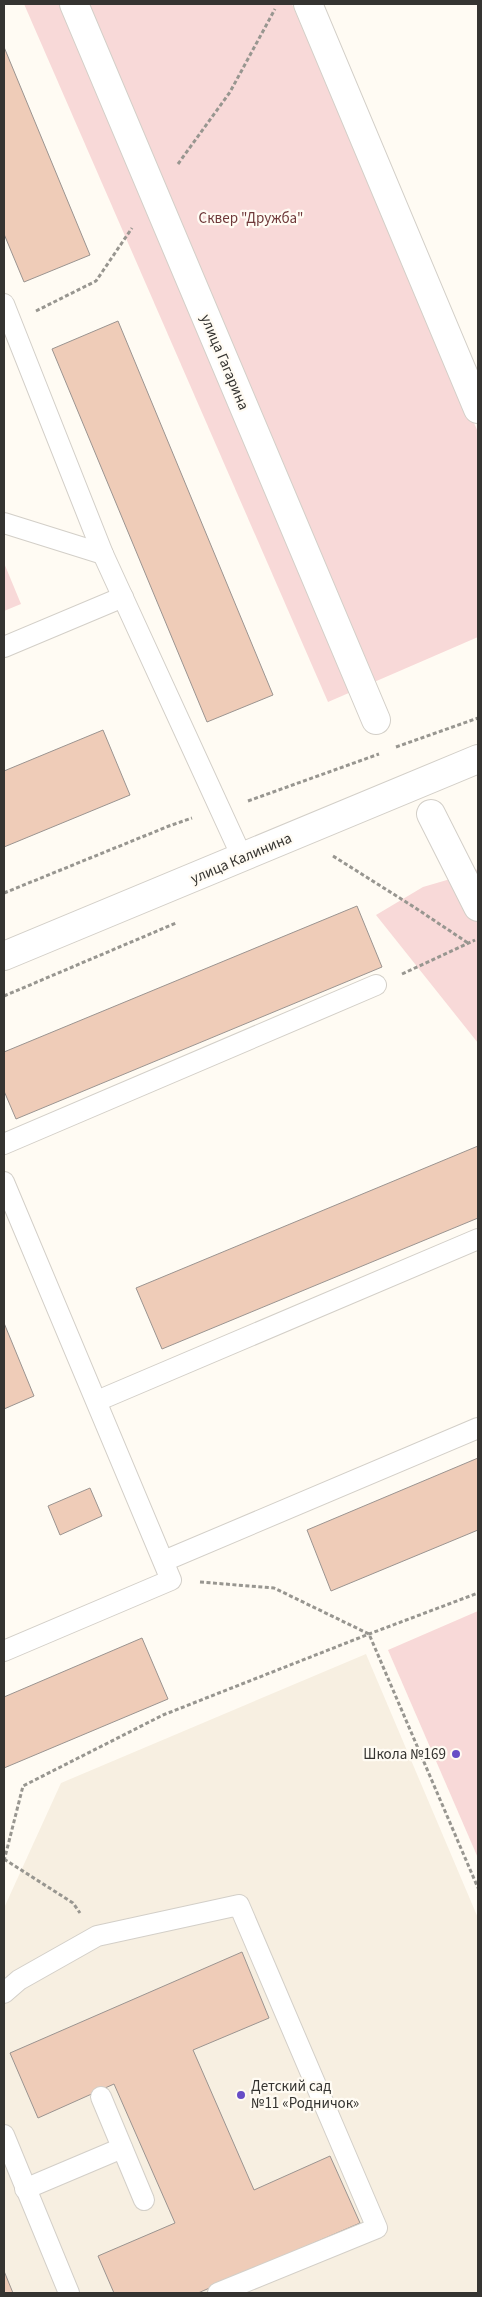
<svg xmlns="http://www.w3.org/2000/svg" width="482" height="2297" viewBox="0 0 482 2297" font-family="'Source Sans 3',sans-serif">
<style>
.built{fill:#f7efe1}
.green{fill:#f8d9d8}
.building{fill:#efccb8;stroke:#9b9490}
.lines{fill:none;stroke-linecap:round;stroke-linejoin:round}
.lane-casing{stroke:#d3cfc8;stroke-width:22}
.street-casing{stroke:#d3cfc8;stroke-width:30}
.secondary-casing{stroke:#d3cfc8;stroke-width:30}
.path{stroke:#989690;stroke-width:3;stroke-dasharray:4 2.5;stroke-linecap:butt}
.lane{stroke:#fff;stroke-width:20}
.street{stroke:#fff;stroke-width:28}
.secondary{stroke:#fff;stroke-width:28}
.poi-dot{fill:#674dc6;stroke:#fffbf3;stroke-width:2}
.labels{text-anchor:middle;stroke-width:4.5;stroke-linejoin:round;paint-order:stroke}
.park-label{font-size:15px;fill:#6f3839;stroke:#fffbf3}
.street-label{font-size:15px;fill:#353431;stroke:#fffbf3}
.poi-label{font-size:15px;fill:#353431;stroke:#fffbf3;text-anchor:end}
</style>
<rect width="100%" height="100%" fill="#fffbf3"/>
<!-- built -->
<path class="built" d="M 366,1654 L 478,1918 L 478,2293 L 4,2293 L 4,1908 L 61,1783 Z"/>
<!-- green -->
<g class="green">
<path d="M 24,4 L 292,4 L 478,432 L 478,637 L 328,702 Z"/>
<path d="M 4,563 L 21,604 L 4,611 Z"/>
<path d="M 478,869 L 478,1043 L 376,915 L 423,887 L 464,875 Z"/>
<path d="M 478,1611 L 478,1858 L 388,1650 Z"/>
</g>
<!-- building -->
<g class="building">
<path d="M 4,47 L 90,255 L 24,282 L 4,234 Z"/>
<path d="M 118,321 L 273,695 L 207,722 L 52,349 Z"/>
<path d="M 103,730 L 130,795 L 4,847 L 4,771 Z"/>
<path d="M 357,906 L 382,967 L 16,1119 L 4,1091 L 4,1052 Z"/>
<path d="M 478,1146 L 478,1218 L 162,1349 L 136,1288 Z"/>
<path d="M 4,1323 L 34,1396 L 4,1409 Z"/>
<path d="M 478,1458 L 478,1530 L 331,1591 L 307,1530 Z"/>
<path d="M 90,1488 L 102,1516 L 60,1535 L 48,1506 Z"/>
<path d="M 142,1638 L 168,1699 L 4,1768 L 4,1697 Z"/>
<path d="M 242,1952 L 269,2018 L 193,2050 L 254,2190 L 330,2156 L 360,2223 L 198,2293 L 114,2293 L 98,2256 L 175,2223 L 114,2084 L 38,2118 L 10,2053 Z"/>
<path d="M 4,2271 L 13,2293 L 4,2293 Z"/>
</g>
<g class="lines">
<!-- lane casing -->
<g class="lane-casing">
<g id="lane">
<path d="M 4,304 L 103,554 L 242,857"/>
<path d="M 4,523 L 103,554"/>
<path d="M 4,647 L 123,597"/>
<path d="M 4,1144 L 376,985"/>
<path d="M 4,1182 L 171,1580 L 4,1651"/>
<path d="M 97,1401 L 478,1239"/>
<path d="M 164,1561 L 478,1428"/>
<path d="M 4,1993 L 19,1980 L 97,1936 L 239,1905 L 377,2228 L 218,2293"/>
<path d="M 101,2097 L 144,2200"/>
<path d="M 4,2135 L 69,2293"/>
<path d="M 25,2189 L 122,2148"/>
</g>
</g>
<!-- street casing -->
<g class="street-casing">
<g id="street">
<path d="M 74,4 L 376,720"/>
<path d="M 308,4 L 478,409"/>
<path d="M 431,814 L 478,907"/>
</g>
</g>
<!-- secondary casing -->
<g class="secondary-casing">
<path id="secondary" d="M 4,956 L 478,759"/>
</g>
<!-- path -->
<g class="path">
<path d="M 178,164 L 230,92 L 275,9"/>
<path d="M 36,311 L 96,281 L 132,228"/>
<path d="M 396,747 L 478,718"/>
<path d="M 248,801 L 379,754"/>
<path d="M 333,856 L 414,907 L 468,943"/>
<path d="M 4,893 L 169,826 L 192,818"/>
<path d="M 402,974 L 475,940"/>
<path d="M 4,996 L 176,923"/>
<path d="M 200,1582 L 274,1588 L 369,1634 L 478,1888"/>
<path d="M 4,1859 L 73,1903 L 80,1913"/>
<path d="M 4,1861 L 23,1786 L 163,1715 L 369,1634 L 478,1593"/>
</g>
<!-- lane -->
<use href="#lane" class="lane"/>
<!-- street -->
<use href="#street" class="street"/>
<!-- secondary -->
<use href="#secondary" class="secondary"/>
</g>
<!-- markers -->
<g class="poi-dot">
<circle cx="456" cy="1754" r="5"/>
<circle cx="241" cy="2095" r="5"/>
</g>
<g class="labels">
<!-- park labels -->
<g class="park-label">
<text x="251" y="223">Сквер "Дружба"</text>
</g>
<!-- street labels -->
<g class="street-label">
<text transform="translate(225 362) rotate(67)" y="5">улица Гагарина</text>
<text transform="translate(241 858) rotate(-23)" y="5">улица Калинина</text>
</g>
<!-- poi labels -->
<g class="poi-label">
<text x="446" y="1759">Школа №169</text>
<text x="251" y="2091" text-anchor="start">Детский сад<tspan x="251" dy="17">№11 «Родничок»</tspan></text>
</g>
</g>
<!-- border -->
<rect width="482" height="2297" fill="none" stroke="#353431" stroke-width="10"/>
</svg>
